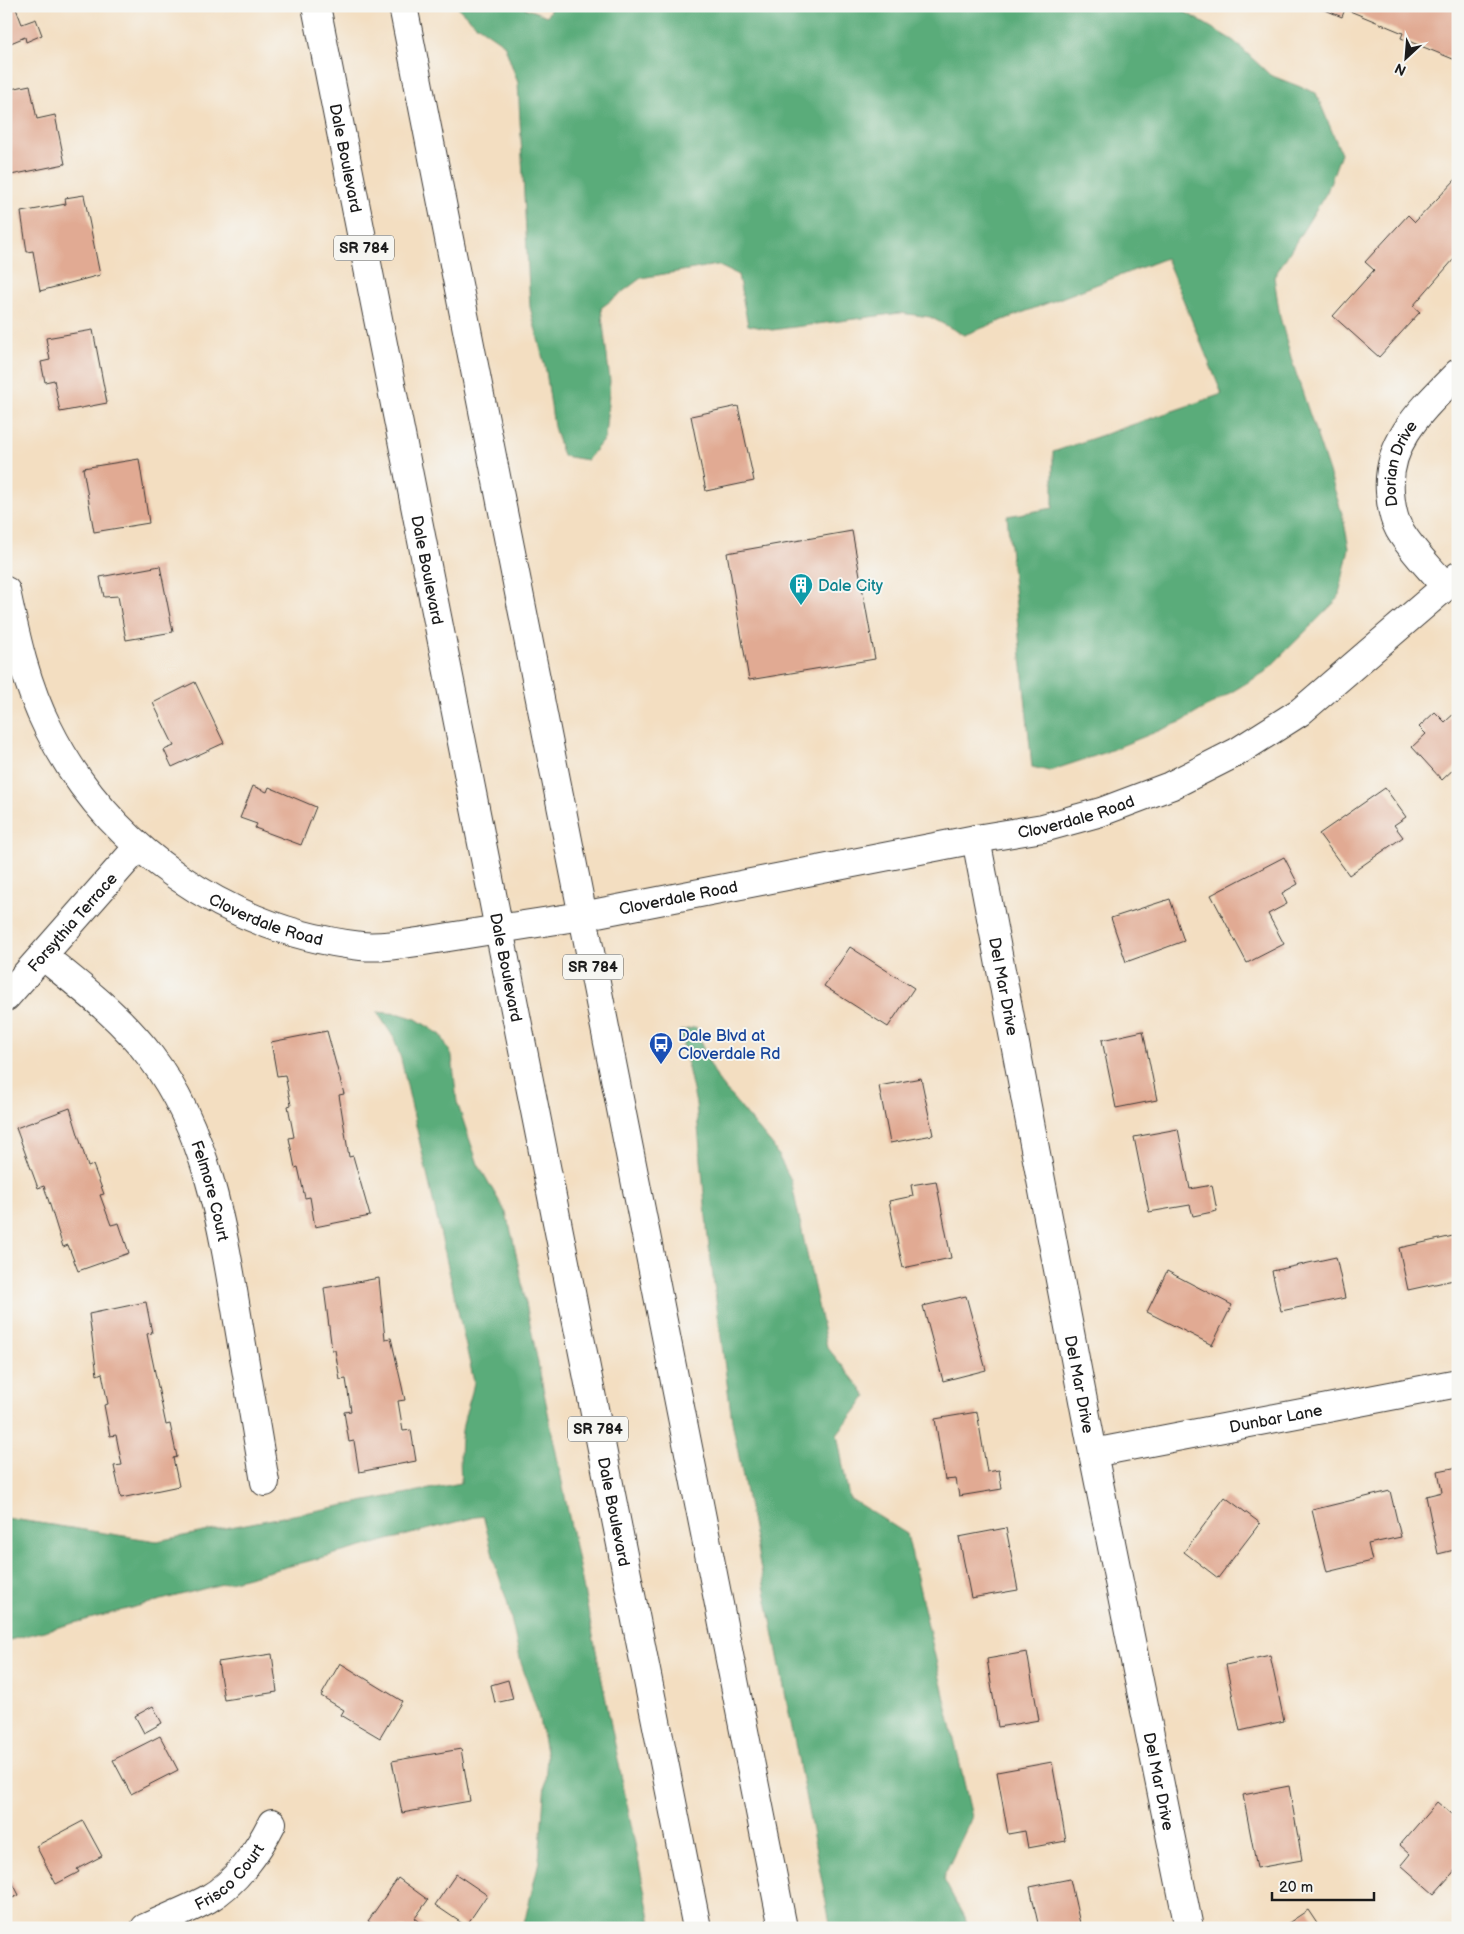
<svg xmlns="http://www.w3.org/2000/svg" width="1464" height="1934" viewBox="0 0 1464 1934" font-family="'Balsamiq Sans',sans-serif">
<style>
.forest{fill:#5aac7a;stroke:#3b644b}
.building{fill:#e1aa93}
.lines{fill:none;stroke-linecap:round;stroke-linejoin:round}
.minor-casing{stroke:#3c3935;stroke-width:30}
.tertiary-casing{stroke:#3c3935;stroke-width:30}
.primary-casing{stroke:#3c3935;stroke-width:30}
.minor{stroke:#fff;stroke-width:28}
.tertiary{stroke:#fff;stroke-width:28}
.primary{stroke:#fff;stroke-width:28}
.labels{text-anchor:middle;stroke-width:4;stroke-linejoin:round;paint-order:stroke}
.shield{fill:#f6f6f2;stroke:#5d5d5c;stroke-width:1}
.shield-label{font-size:15px;font-weight:bold;fill:#1c1c1c}
.street-label{font-size:16px;fill:#1c1c1c;stroke:#f6f6f2}
.culture-label{font-size:16px;fill:#0d838f;stroke:#f6f6f2;text-anchor:start}
.transit-label{font-size:16px;fill:#164399;stroke:#f6f6f2;text-anchor:start}
</style>
<rect width="100%" height="100%" fill="#f6f6f2"/>
<filter id="ink" filterUnits="userSpaceOnUse"><feTurbulence type="fractalNoise" baseFrequency=".02" numOctaves="2"/><feDisplacementMap in="SourceGraphic" scale="10" xChannelSelector="R" yChannelSelector="G"/><feConvolveMatrix kernelMatrix="1 2 1 2 8 2 1 2 1" color-interpolation-filters="sRGB"/></filter>
<filter id="wash" filterUnits="userSpaceOnUse"><feTurbulence type="fractalNoise" baseFrequency=".0096" numOctaves="4" result="noise"/><feDisplacementMap in="SourceGraphic" scale="20" xChannelSelector="R" yChannelSelector="G"/><feGaussianBlur stdDeviation="1.12" result="paint"/><feColorMatrix in="noise" values="0 0 0 0 0 0 0 0 0 0 0 0 0 0 0 0 0 1.4 0 .05"/><feComposite in="paint" operator="in"/></filter>
<g filter="url(#wash)">
<rect width="100%" height="100%" fill="#f3dec1"/>
<!-- forest -->
<g class="forest">
<path d="M 456,6 L 519,6 L 547,16 L 552,6 L 1179,6 L 1180,9 L 1234,41 L 1270,75 L 1316,93 L 1341,153 L 1327,192 L 1274,277 L 1280,317 L 1292,361 L 1329,472 L 1343,517 L 1349,548 L 1338,599 L 1265,672 L 1183,721 L 1101,754 L 1049,771 L 1032,767 L 1007,516 L 1053,508 L 1053,452 L 1222,394 L 1166,258 L 964,335 L 930,317 L 900,313 L 772,330 L 748,325 L 738,275 L 717,265 L 641,278 L 601,308 L 610,381 L 605,438 L 587,460 L 563,456 L 554,427 L 546,371 L 530,307 L 518,83 L 504,44 L 475,24 Z"/>
<path d="M 377,1012 L 400,1014 L 416,1019 L 441,1035 L 452,1056 L 457,1102 L 468,1135 L 478,1164 L 506,1213 L 513,1239 L 652,1928 L 523,1928 L 539,1861 L 547,1756 L 537,1710 L 521,1663 L 507,1601 L 495,1564 L 483,1515 L 6,1641 L 6,1518 L 157,1541 L 461,1483 C 460,1462 459,1441 464,1420 C 467,1407 472,1395 474,1382 L 401,1059 L 394,1038 Z"/>
<path d="M 696,1027 L 706,1057 L 720,1083 L 773,1146 L 791,1180 L 827,1347 L 867,1396 L 837,1434 L 849,1498 L 907,1534 L 972,1817 L 943,1878 L 970,1928 L 831,1928 L 732,1421 L 708,1239 L 696,1104 L 680,1031 Z"/>
</g>
<g id="blocks">
<!-- building -->
<g class="building">
<path d="M 6,6 L 15,6 L 22,24 L 36,19 L 42,35 L 26,42 L 25,37 L 6,45 Z"/>
<path d="M 1316,6 L 1458,6 L 1458,61 L 1401,38 L 1403,33 L 1345,9 L 1342,17 Z"/>
<path d="M 30,85 L 37,119 L 55,115 L 65,164 L 6,176 L 6,90 Z"/>
<path d="M 1458,177 L 1458,262 L 1454,259 L 1413,306 L 1420,312 L 1379,357 L 1333,316 L 1374,270 L 1365,262 L 1408,215 L 1415,222 Z"/>
<path d="M 84,195 L 100,275 L 40,291 L 33,251 L 27,252 L 21,212 L 66,204 L 65,198 Z"/>
<path d="M 93,330 L 107,403 L 60,412 L 54,380 L 45,382 L 41,362 L 50,360 L 46,338 Z"/>
<path d="M 738,406 L 754,481 L 706,491 L 691,416 Z"/>
<path d="M 139,459 L 149,523 L 94,532 L 83,468 Z"/>
<path d="M 852,531 L 875,659 L 749,680 L 727,553 Z"/>
<path d="M 160,566 L 173,632 L 126,640 L 118,596 L 104,597 L 100,577 Z"/>
<path d="M 195,682 L 224,743 L 172,767 L 164,750 L 174,746 L 153,703 Z"/>
<path d="M 1458,710 L 1458,765 L 1442,780 L 1412,747 L 1426,734 L 1419,727 L 1435,712 L 1445,722 Z"/>
<path d="M 253,786 L 267,792 L 269,787 L 316,807 L 301,845 L 255,828 L 257,824 L 240,818 Z"/>
<path d="M 1385,788 L 1406,817 L 1394,825 L 1403,837 L 1349,875 L 1319,834 Z"/>
<path d="M 1284,857 L 1298,884 L 1282,893 L 1287,904 L 1268,914 L 1284,944 L 1247,963 L 1211,895 Z"/>
<path d="M 1170,899 L 1184,941 L 1126,962 L 1111,918 Z"/>
<path d="M 850,947 L 914,988 L 888,1027 L 824,986 Z"/>
<path d="M 327,1031 L 344,1094 L 339,1095 L 349,1157 L 353,1156 L 370,1216 L 315,1227 L 310,1197 L 305,1198 L 298,1167 L 295,1168 L 289,1138 L 294,1137 L 288,1106 L 291,1105 L 285,1075 L 277,1076 L 271,1042 Z"/>
<path d="M 1143,1031 L 1157,1100 L 1116,1108 L 1102,1040 Z"/>
<path d="M 921,1078 L 933,1135 L 890,1143 L 879,1086 Z"/>
<path d="M 70,1108 L 88,1167 L 93,1165 L 104,1194 L 100,1195 L 111,1225 L 119,1223 L 129,1253 L 78,1271 L 68,1245 L 63,1247 L 44,1186 L 38,1188 L 16,1128 Z"/>
<path d="M 1178,1129 L 1190,1189 L 1212,1185 L 1217,1211 L 1193,1216 L 1190,1205 L 1149,1212 L 1134,1137 Z"/>
<path d="M 936,1181 L 951,1258 L 903,1268 L 889,1201 L 913,1196 L 911,1185 Z"/>
<path d="M 1453,1236 L 1458,1257 L 1458,1279 L 1408,1290 L 1399,1248 Z"/>
<path d="M 1336,1257 L 1345,1298 L 1281,1311 L 1272,1271 Z"/>
<path d="M 1167,1271 L 1232,1305 L 1212,1345 L 1147,1312 Z"/>
<path d="M 379,1278 L 385,1339 L 391,1338 L 405,1400 L 398,1401 L 403,1431 L 411,1430 L 416,1461 L 359,1472 L 354,1441 L 349,1442 L 344,1412 L 351,1411 L 346,1379 L 340,1380 L 335,1350 L 332,1350 L 324,1288 Z"/>
<path d="M 966,1296 L 986,1370 L 943,1381 L 923,1306 Z"/>
<path d="M 146,1302 L 152,1333 L 147,1334 L 166,1425 L 170,1424 L 177,1457 L 173,1458 L 179,1486 L 121,1498 L 114,1466 L 122,1465 L 116,1435 L 110,1436 L 104,1405 L 108,1404 L 102,1373 L 97,1375 L 89,1314 Z"/>
<path d="M 977,1412 L 987,1472 L 999,1470 L 1002,1489 L 959,1496 L 956,1479 L 945,1480 L 935,1419 Z"/>
<path d="M 1458,1467 L 1458,1549 L 1438,1554 L 1426,1496 L 1442,1492 L 1438,1471 Z"/>
<path d="M 1390,1491 L 1401,1537 L 1368,1544 L 1372,1561 L 1327,1572 L 1312,1510 Z"/>
<path d="M 1225,1497 L 1260,1523 L 1218,1578 L 1184,1552 Z"/>
<path d="M 1006,1528 L 1018,1590 L 971,1598 L 959,1537 Z"/>
<path d="M 1027,1652 L 1039,1720 L 998,1727 L 987,1659 Z"/>
<path d="M 272,1654 L 277,1692 L 224,1700 L 218,1662 Z"/>
<path d="M 1270,1655 L 1284,1721 L 1240,1731 L 1226,1665 Z"/>
<path d="M 340,1663 L 402,1701 L 380,1738 L 341,1715 L 344,1710 L 321,1696 Z"/>
<path d="M 508,1680 L 513,1699 L 495,1703 L 491,1685 Z"/>
<path d="M 153,1706 L 162,1723 L 144,1733 L 135,1716 Z"/>
<path d="M 160,1736 L 178,1770 L 131,1794 L 113,1760 Z"/>
<path d="M 461,1749 L 470,1801 L 402,1813 L 392,1761 Z"/>
<path d="M 1052,1762 L 1066,1841 L 1028,1848 L 1025,1831 L 1008,1834 L 997,1772 Z"/>
<path d="M 1289,1786 L 1302,1860 L 1257,1868 L 1243,1795 Z"/>
<path d="M 1437,1802 L 1458,1820 L 1458,1867 L 1434,1894 L 1401,1865 L 1410,1854 L 1400,1845 Z"/>
<path d="M 83,1821 L 102,1856 L 77,1869 L 79,1872 L 56,1884 L 36,1846 Z"/>
<path d="M 6,1870 L 19,1895 L 6,1901 Z"/>
<path d="M 456,1874 L 487,1895 L 466,1926 L 435,1905 Z"/>
<path d="M 398,1878 L 428,1900 L 415,1918 L 428,1928 L 378,1928 L 368,1921 Z"/>
<path d="M 1070,1879 L 1081,1928 L 1039,1928 L 1030,1887 Z"/>
<path d="M 1308,1910 L 1320,1928 L 1281,1928 Z"/>
</g>
</g>
</g>
<g filter="url(#ink)">
<use href="#blocks" fill-opacity="0" stroke="#3c3935" stroke-width="1"/>
<g class="lines">
<!-- minor casing -->
<g class="minor-casing">
<g id="minor">
<path id="s1" d="M 1445,586 C 1430,568 1411,550 1399,529 C 1393,518 1391,505 1390,492 C 1386,440 1425,407 1458,373"/>
<path id="s2" d="M 6,591 C 16,638 26,685 48,728 C 107,847 228,931 361,946 C 382,948 404,944 424,941 C 449,937 474,933 499,929"/>
<path id="s3" d="M 976,839 L 1093,1453 L 1189,1928"/>
<path id="s4" d="M 43,956 C 81,987 121,1017 151,1057 C 208,1132 223,1229 238,1321 C 247,1374 256,1428 265,1482"/>
<path id="s5" d="M 6,997 L 138,847"/>
<path id="s6" d="M 1093,1453 L 1458,1383"/>
<path id="s7" d="M 145,1928 C 166,1918 188,1910 208,1899 C 236,1883 258,1851 272,1823"/>
</g>
</g>
<!-- tertiary casing -->
<g class="tertiary-casing">
<g id="tertiary">
<path id="s8" d="M 499,929 L 582,916 L 976,839 L 1043,828 L 1101,812 L 1170,786 L 1237,752 L 1300,712 L 1458,576"/>
</g>
</g>
<!-- primary casing -->
<g class="primary-casing">
<g id="primary">
<path id="s9" d="M 316,6 L 697,1928"/>
<path d="M 403,6 L 783,1928"/>
</g>
</g>
<!-- minor -->
<use href="#minor" class="minor"/>
<!-- tertiary -->
<use href="#tertiary" class="tertiary"/>
<!-- primary -->
<use href="#primary" class="primary"/>
</g>
</g>
<!-- icons -->
<defs>
<g id="building-pin" transform="scale(1.25)"><path d="M0 17L-7.5 6A9.5 9.5 0 1 1 7.5 6Z" fill="#0f9aa8" stroke="#f6f6f2"/><path d="M-4-6H4V6H1V3H-1V6H-4ZM-2.5-4.3h1.7v1.8h-1.7ZM.8-4.3h1.7v1.8H.8ZM-2.5-1h1.7V.8h-1.7ZM.8-1h1.7V.8H.8Z" fill="#fff"/></g>
<g id="bus-pin" transform="scale(1.25)"><path d="M0 17L-7.5 6A9.5 9.5 0 1 1 7.5 6Z" fill="#1a4fb4" stroke="#f6f6f2"/><path d="M-5-6H5V4H4V6H2V4H-2V6H-4V4H-5ZM-3.5-4V0h7V-4ZM-3.5 1.2v1.5H-2V1.2ZM2 1.2v1.5H3.5V1.2Z" fill="#fff"/></g>
</defs>
<g fill-rule="evenodd">
<use href="#building-pin" x="801" y="585"/>
<use href="#bus-pin" x="661" y="1044"/>
</g>
<g class="labels">
<!-- shield labels -->
<g class="shield">
<rect x="334" y="235.5" width="60" height="25" rx="4"/>
<rect x="563" y="954.5" width="60" height="25" rx="4"/>
<rect x="568" y="1416.5" width="60" height="25" rx="4"/>
</g>
<g class="shield-label">
<text x="364" y="253">SR 784</text>
<text x="593" y="972">SR 784</text>
<text x="598" y="1434">SR 784</text>
</g>
<!-- street labels -->
<g class="street-label">
<text dy="6" stroke="none"><textPath href="#s9" startOffset="155">Dale Boulevard</textPath></text>
<text dy="6" stroke="none"><textPath href="#s1" startOffset="142">Dorian Drive</textPath></text>
<text dy="6" stroke="none"><textPath href="#s9" startOffset="575">Dale Boulevard</textPath></text>
<text dy="6" stroke="none"><textPath href="#s8" startOffset="588">Cloverdale Road</textPath></text>
<text dy="6" stroke="none"><textPath href="#s8" startOffset="182">Cloverdale Road</textPath></text>
<text dy="6" stroke="none"><textPath href="#s2" startOffset="442">Cloverdale Road</textPath></text>
<text dy="6" stroke="none"><textPath href="#s5" startOffset="100">Forsythia Terrace</textPath></text>
<text dy="6" stroke="none"><textPath href="#s9" startOffset="980">Dale Boulevard</textPath></text>
<text dy="6" stroke="none"><textPath href="#s3" startOffset="150">Del Mar Drive</textPath></text>
<text dy="6" stroke="none"><textPath href="#s4" startOffset="296">Felmore Court</textPath></text>
<text dy="6" stroke="none"><textPath href="#s3" startOffset="555">Del Mar Drive</textPath></text>
<text dy="6" stroke="none"><textPath href="#s6" startOffset="186">Dunbar Lane</textPath></text>
<text dy="6" stroke="none"><textPath href="#s9" startOffset="1535">Dale Boulevard</textPath></text>
<text dy="6" stroke="none"><textPath href="#s3" startOffset="960">Del Mar Drive</textPath></text>
<text dy="6" stroke="none"><textPath href="#s7" startOffset="100">Frisco Court</textPath></text>
</g>
<!-- culture labels -->
<g class="culture-label">
<text x="818" y="591">Dale City</text>
</g>
<!-- transit labels -->
<g class="transit-label">
<text x="678" y="1041">Dale Blvd at<tspan x="678" dy="18">Cloverdale Rd</tspan></text>
</g>
</g>
<!-- margin -->
<rect width="1464" height="1934" fill="none" stroke="#f6f6f2" stroke-width="25"/>
<!-- north arrow -->
<g transform="translate(1406 58) rotate(206)" stroke="#f6f6f2" stroke-width="4" paint-order="stroke">
<path d="M0-4L9 19L0 12L-9 19Z" fill="#1c1c1c"/>
<text y="-8" font-size="14" font-weight="bold" text-anchor="middle" fill="#1c1c1c">N</text>
</g>
<!-- scale -->
<path d="M1272 1892v8h102v-8" fill="none" stroke="#1c1c1c" stroke-width="2.5"/>
<text x="1279" y="1892" font-size="15" fill="#1c1c1c" stroke="#f6f6f2" stroke-width="4" paint-order="stroke">20 m</text>
</svg>
